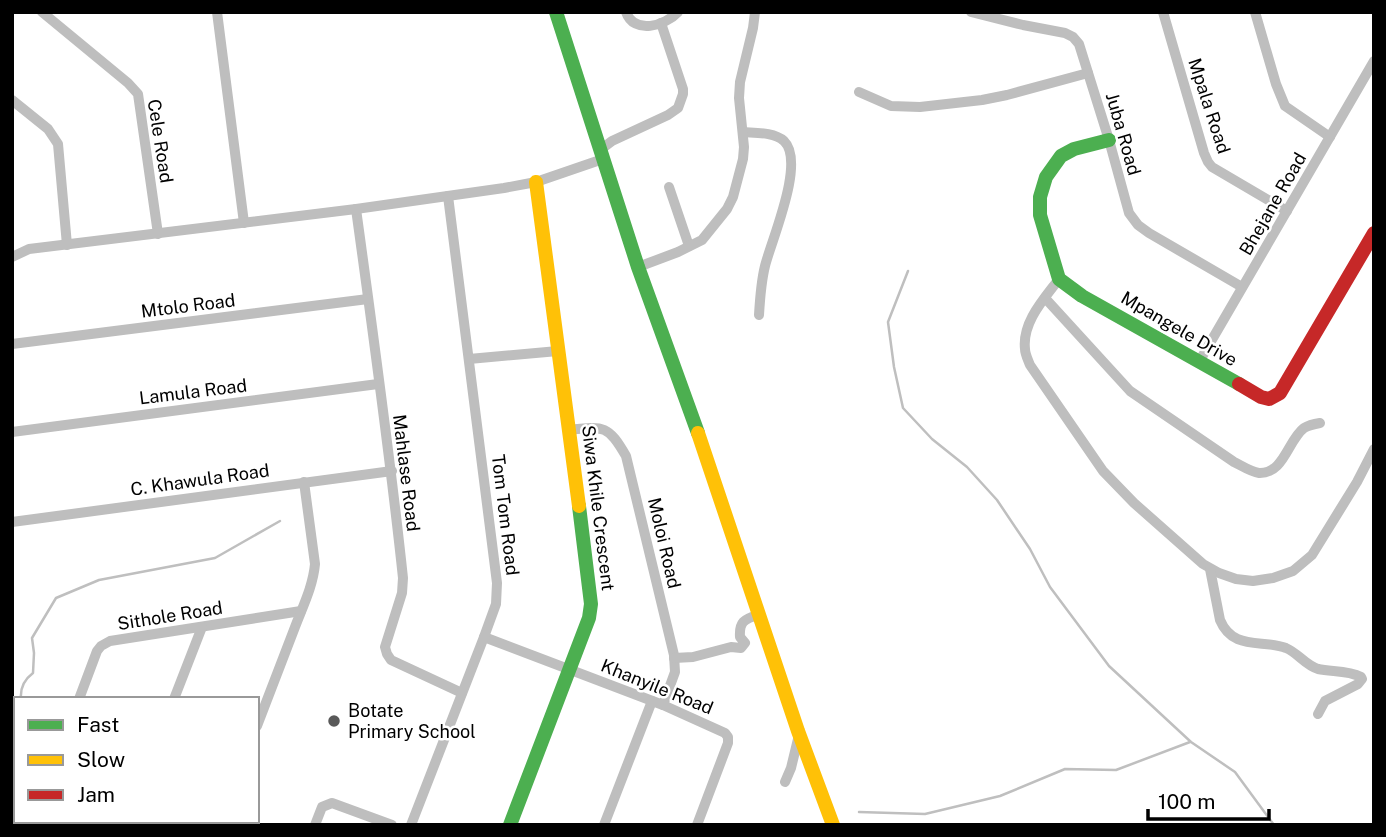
<svg xmlns="http://www.w3.org/2000/svg" width="1386" height="837" viewBox="0 0 1386 837" font-family="'Public Sans',sans-serif">
<style>
.lines{fill:none;stroke-linecap:round;stroke-linejoin:round}
.stream{stroke:#bfbfbf;stroke-width:2.5}
.street{stroke:#bebebe;stroke-width:10}
.fast{stroke:#4caf50;stroke-width:14}
.slow{stroke:#ffc107;stroke-width:14}
.jam{stroke:#c62828;stroke-width:14}
.poi-dot{fill:#595959;stroke:#fff;stroke-width:2.5}
.labels{text-anchor:middle;stroke-width:5;stroke-linejoin:round;paint-order:stroke}
.street-label{font-size:18px;fill:#000;stroke:#fff}
.poi-label{font-size:18px;fill:#000;stroke:#fff;text-anchor:start}
</style>
<rect width="100%" height="100%" fill="#fff"/>
<g class="lines">
<!-- stream -->
<g class="stream">
<path d="M 908,271 L 888,322 L 894,367 L 903,408 L 932,439 L 967,467 L 997,500 L 1030,549 L 1050,587 L 1109,666 L 1191,742 L 1235,772 L 1274,825"/>
<path d="M 21,699 C 20,688 25,679 33,673 L 34,653 L 32,638 L 56,598 L 99,580 L 215,558 L 280,521"/>
<path d="M 12,733 L 13,720 L 16,718"/>
<path d="M 859,812 L 925,814 L 1000,796 L 1065,769 L 1116,770 L 1190,742"/>
</g>
<!-- street -->
<g class="street">
<path d="M 42,12 L 128,83 L 138,94 L 158,234"/>
<path d="M 217,12 L 244,223"/>
<path d="M 626,12 C 634,35 665,26 678,12"/>
<path d="M 971,12 L 1023,25 L 1065,33 L 1073,37 L 1079,44 L 1109,140 L 1129,213 L 1138,225 L 1149,233 L 1242,287"/>
<path d="M 1163,12 L 1204,153 L 1208,162 L 1212,167 L 1287,211"/>
<path d="M 1255,12 L 1276,84 L 1285,106 L 1330,137"/>
<path d="M 859,92 L 891,106 L 920,107 L 982,100 L 1007,95 L 1088,73"/>
<path d="M 12,100 L 48,129 L 58,144 L 67,245"/>
<path d="M 743,132 C 755,133 774,132 784,141 C 806,162 771,241 765,266 C 761,282 760,298 759,315"/>
<path d="M 600,150 L 612,141 L 668,115 L 678,108 L 683,94 L 683,89 L 661,23"/>
<path d="M 669,187 L 689,246"/>
<path d="M 356,209 C 373,332 390,455 403,578 L 402,593 L 385,647 L 387,654 L 391,660 L 462,693"/>
<path d="M 12,257 L 29,249 L 356,209 L 504,188 L 536,182 L 603,159"/>
<path d="M 638,267 L 678,252 L 702,240 L 727,209 L 733,197 L 743,159 L 744,147 L 739,98 L 740,82 L 753,28 L 755,12"/>
<path d="M 1059,279 C 1044,299 1022,322 1025,349 C 1025,354 1028,360 1030,365 L 1103,471 L 1134,503 L 1203,564 L 1219,573 L 1236,579 L 1253,581 L 1273,578 L 1293,571 L 1312,555 L 1357,482 L 1374,449"/>
<path d="M 1045,298 L 1130,391 L 1234,462 C 1242,466 1251,472 1259,473 C 1284,474 1288,440 1304,428 C 1309,425 1314,424 1320,423"/>
<path d="M 12,344 L 368,299"/>
<path d="M 469,359 L 558,351"/>
<path d="M 1199,362 L 1374,61"/>
<path d="M 569,430 C 604,426 608,425 626,456 L 674,655 L 675,672 L 663,705"/>
<path d="M 12,432 L 378,384"/>
<path d="M 12,522 L 392,471"/>
<path d="M 1210,569 L 1220,620 C 1233,651 1262,639 1286,648 C 1298,653 1305,665 1318,669 C 1332,672 1348,670 1361,677 L 1362,679 L 1358,684 L 1325,701 L 1318,714"/>
<path d="M 484,637 L 663,705 L 725,733 L 728,737 L 728,743 L 697,825"/>
<path d="M 674,658 L 693,657 L 731,647 L 741,648 L 745,643 L 740,637 C 739,622 744,619 758,615"/>
<path d="M 79,699 L 97,651 L 101,646 L 110,641 L 301,611"/>
<path d="M 174,699 L 202,627"/>
<path d="M 257,726 C 270,693 282,660 295,627 C 303,606 313,586 315,564 L 304,482"/>
<path d="M 785,782 L 791,768 L 799,735"/>
<path d="M 31,825 L 32,821"/>
<path d="M 125,825 L 126,821"/>
<path d="M 220,825 L 221,821"/>
<path d="M 315,825 L 322,807 L 332,803 L 392,825"/>
<path d="M 411,825 L 484,637 L 496,604 L 497,583 L 448,196"/>
<path d="M 604,825 L 652,701"/>
</g>
<!-- fast -->
<g class="fast">
<path d="M 556,12 L 638,267 L 698,433"/>
<path d="M 1109,140 L 1074,149 L 1061,156 L 1046,177 L 1040,197 L 1040,215 L 1059,279 L 1082,296 L 1239,384"/>
<path d="M 510,825 L 589,618 L 591,604 L 579,506"/>
</g>
<!-- slow -->
<g class="slow">
<path d="M 536,182 L 579,506"/>
<path d="M 698,433 L 798,731 L 833,825"/>
</g>
<!-- jam -->
<path class="jam" d="M 1239,384 L 1261,397 L 1269,399 L 1280,393 L 1374,233"/>
</g>
<!-- markers -->
<circle class="poi-dot" cx="334" cy="721" r="7"/>
<g class="labels">
<!-- street labels -->
<g class="street-label">
<text transform="translate(1209 106) rotate(72)" y="6">Mpala Road</text>
<text transform="translate(1123 134) rotate(74)" y="6">Juba Road</text>
<text transform="translate(160 141) rotate(81)" y="6">Cele Road</text>
<text transform="translate(1273 204) rotate(-60)" y="6">Bhejane Road</text>
<text transform="translate(188 306) rotate(-7)" y="6">Mtolo Road</text>
<text transform="translate(1179 329) rotate(30)" y="6">Mpangele Drive</text>
<text transform="translate(193 392) rotate(-7)" y="6">Lamula Road</text>
<text transform="translate(406 473) rotate(83)" y="6">Mahlase Road</text>
<text transform="translate(200 480) rotate(-8)" y="6">C. Khawula Road</text>
<text transform="translate(598 508) rotate(83)" y="6">Siwa Khile Crescent</text>
<text transform="translate(505 515) rotate(83)" y="6">Tom Tom Road</text>
<text transform="translate(664 543) rotate(77)" y="6">Moloi Road</text>
<text transform="translate(170 616) rotate(-9)" y="6">Sithole Road</text>
<text transform="translate(657 687) rotate(22)" y="6">Khanyile Road</text>
</g>
<!-- poi labels -->
<g class="poi-label">
<text x="348" y="717">Botate<tspan x="348" dy="21">Primary School</tspan></text>
</g>
</g>
<!-- border -->
<rect width="1386" height="837" fill="none" stroke="#000000" stroke-width="28"/>
<!-- legend -->
<rect x="14" y="697" width="245" height="126" fill="#ffffff" stroke="#999999" stroke-width="2"/>
<rect x="28" y="720" width="35" height="10" fill="#4caf50" stroke="#999999" stroke-width="2"/>
<text x="77" y="732" font-size="21" fill="#000000">Fast</text>
<rect x="28" y="755" width="35" height="10" fill="#ffc107" stroke="#999999" stroke-width="2"/>
<text x="77" y="767" font-size="21" fill="#000000">Slow</text>
<rect x="28" y="790" width="35" height="10" fill="#c62828" stroke="#999999" stroke-width="2"/>
<text x="77" y="802" font-size="21" fill="#000000">Jam</text>
<!-- scale -->
<path d="M1148 809v10h121v-10" fill="none" stroke="#000000" stroke-width="3.5"/>
<text x="1158" y="809" font-size="21" fill="#000000" stroke="#ffffff" stroke-width="5" paint-order="stroke">100 m</text>
</svg>
